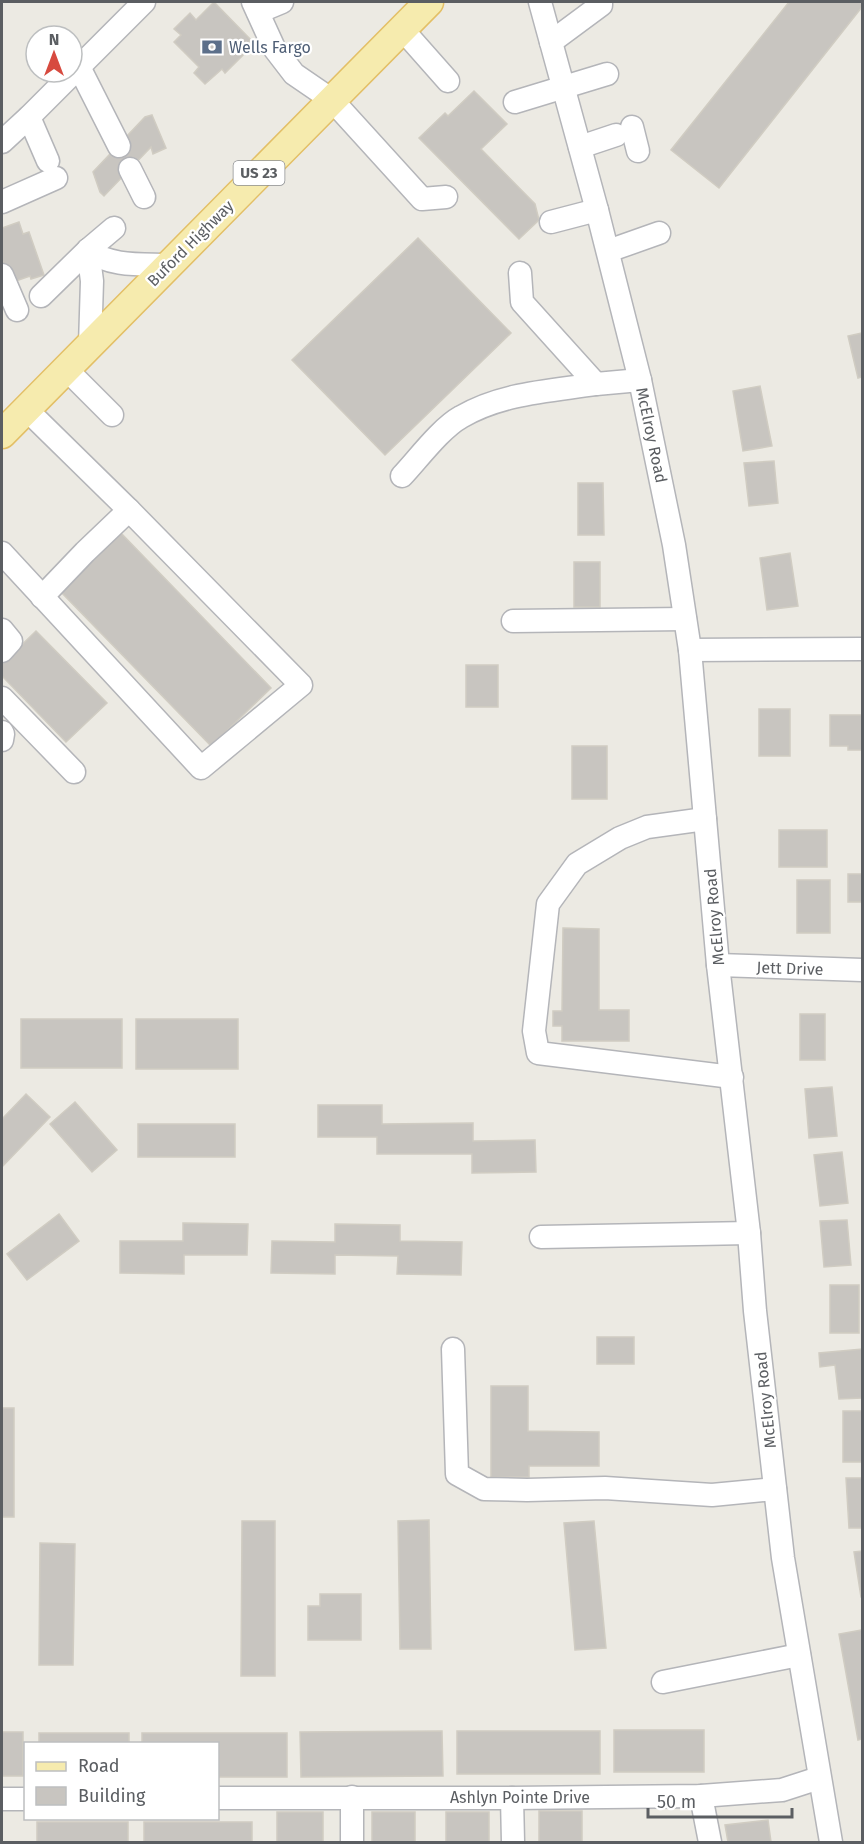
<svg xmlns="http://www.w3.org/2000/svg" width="864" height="1844" viewBox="0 0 864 1844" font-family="'Fira Sans',sans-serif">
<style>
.building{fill:#c8c5c0;stroke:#d0ccc2;stroke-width:1.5}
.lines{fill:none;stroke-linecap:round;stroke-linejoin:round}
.minor-casing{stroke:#b4b5b9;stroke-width:25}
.major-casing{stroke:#e3bf66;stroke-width:31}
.minor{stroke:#fff;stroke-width:22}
.major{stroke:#f6ebae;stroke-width:28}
.labels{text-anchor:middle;stroke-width:4.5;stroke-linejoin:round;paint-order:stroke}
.shield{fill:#fff;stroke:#8c8e91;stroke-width:1.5}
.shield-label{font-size:15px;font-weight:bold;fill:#5b5e62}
.service-label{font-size:16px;fill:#4e5e75;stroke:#fff;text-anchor:start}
.street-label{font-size:16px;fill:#5b5e62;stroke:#fff}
</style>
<rect width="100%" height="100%" fill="#eceae3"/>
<!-- building -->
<g class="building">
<path d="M 214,2 L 251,40 L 239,52 L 243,55 L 225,73 L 222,69 L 205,84 L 194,73 L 199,67 L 174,42 L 181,35 L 174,29 L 190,13 L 196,20 Z"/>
<path d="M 789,2 L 862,2 L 862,7 L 719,188 L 671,150 Z"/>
<path d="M 474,91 L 507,124 L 481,149 L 535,204 L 539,220 L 519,239 L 419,138 L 445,113 L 448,116 Z"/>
<path d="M 152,115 L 166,148 L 153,154 L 151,147 L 104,196 L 100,192 L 93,172 L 145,117 Z"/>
<path d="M 19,222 L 23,234 L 29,232 L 44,275 L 31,279 L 30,276 L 10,283 L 2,259 L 2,228 Z"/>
<path d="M 418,238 L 511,333 L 385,455 L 292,360 Z"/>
<path d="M 862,333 L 862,377 L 858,378 L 848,336 Z"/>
<path d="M 760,386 L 772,446 L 743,451 L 733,391 Z"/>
<path d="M 774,461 L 778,503 L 749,506 L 744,463 Z"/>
<path d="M 578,483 L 603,483 L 604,535 L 578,535 Z"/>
<path d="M 119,531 L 271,688 L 211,746 L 58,589 Z"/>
<path d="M 790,553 L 798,606 L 767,610 L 760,558 Z"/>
<rect x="574" y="562" width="26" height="45"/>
<path d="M 36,631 L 107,703 L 66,742 L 2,676 L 2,664 Z"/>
<rect x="466" y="665" width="32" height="42"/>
<rect x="759" y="709" width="31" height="47"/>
<path d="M 830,715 L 862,715 L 862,750 L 848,750 L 848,746 L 830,746 Z"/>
<rect x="572" y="746" width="35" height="53"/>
<rect x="779" y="830" width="48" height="37"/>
<rect x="848" y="874" width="14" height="28"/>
<rect x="797" y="880" width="33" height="53"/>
<path d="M 563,928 L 599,929 L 599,1010 L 629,1010 L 629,1041 L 562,1041 L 562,1026 L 553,1026 L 553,1011 L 562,1011 Z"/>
<rect x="800" y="1014" width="25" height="46"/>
<rect x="21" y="1019" width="101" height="49"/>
<rect x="136" y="1019" width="102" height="50"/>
<path d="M 832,1087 L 837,1136 L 809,1138 L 805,1089 Z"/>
<path d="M 26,1094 L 50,1117 L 2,1167 L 2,1119 Z"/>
<path d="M 75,1102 L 117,1150 L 92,1172 L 50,1124 Z"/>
<path d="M 318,1105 L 382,1105 L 382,1124 L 473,1123 L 473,1141 L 535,1140 L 536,1172 L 472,1173 L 472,1154 L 377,1154 L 377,1137 L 318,1137 Z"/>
<rect x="138" y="1124" width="97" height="33"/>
<path d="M 842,1152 L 848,1203 L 820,1206 L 814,1155 Z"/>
<path d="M 59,1214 L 79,1241 L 27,1280 L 7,1254 Z"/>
<path d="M 847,1220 L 851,1265 L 824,1267 L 820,1221 Z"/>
<path d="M 183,1223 L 248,1224 L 247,1255 L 184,1255 L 184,1274 L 120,1273 L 120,1241 L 183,1241 Z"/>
<path d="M 335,1224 L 400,1225 L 400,1241 L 462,1242 L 461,1275 L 397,1274 L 398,1256 L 335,1255 L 335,1274 L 271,1273 L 272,1241 L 335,1242 Z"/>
<rect x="830" y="1285" width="29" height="48"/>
<rect x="597" y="1337" width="37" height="27"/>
<path d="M 862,1349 L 862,1398 L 839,1399 L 835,1365 L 820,1367 L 819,1353 Z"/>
<path d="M 491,1386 L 528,1386 L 528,1431 L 599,1432 L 599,1466 L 529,1466 L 529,1477 L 491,1477 Z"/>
<rect x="2" y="1408" width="12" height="109"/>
<rect x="843" y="1411" width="19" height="51"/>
<path d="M 846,1478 L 862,1478 L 862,1528 L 849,1528 Z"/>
<path d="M 429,1520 L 431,1649 L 400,1649 L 398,1521 Z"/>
<path d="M 242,1521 L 275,1521 L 275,1676 L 241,1676 Z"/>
<path d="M 594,1521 L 606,1648 L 575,1650 L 564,1523 Z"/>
<path d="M 40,1543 L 75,1544 L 73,1665 L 39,1665 Z"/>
<path d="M 862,1551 L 862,1597 L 861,1597 L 854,1552 Z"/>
<path d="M 320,1594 L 361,1594 L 361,1640 L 308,1640 L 308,1606 L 320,1606 Z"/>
<path d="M 862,1630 L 862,1739 L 858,1740 L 839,1634 Z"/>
<rect x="614" y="1730" width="90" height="42"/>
<path d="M 442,1731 L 443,1776 L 301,1777 L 300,1732 Z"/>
<rect x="457" y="1731" width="143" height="43"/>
<rect x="2" y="1732" width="21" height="44"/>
<rect x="39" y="1733" width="90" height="11"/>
<path d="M 142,1733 L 287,1733 L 287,1777 L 218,1777 L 218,1744 L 142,1744 Z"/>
<rect x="539" y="1811" width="43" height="31"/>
<rect x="277" y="1812" width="46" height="30"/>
<rect x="372" y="1812" width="43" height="30"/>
<rect x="446" y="1812" width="43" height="30"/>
<path d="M 768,1820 L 771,1842 L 728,1842 L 725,1825 Z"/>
<rect x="37" y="1822" width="91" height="20"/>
<rect x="144" y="1822" width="108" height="20"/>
</g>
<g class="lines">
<!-- minor casing -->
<g class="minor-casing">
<g id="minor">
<path d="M 253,2 L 274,48 L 294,74 L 332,100 L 422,199 L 446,197"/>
<path d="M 540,2 L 597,210 L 640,380 L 674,545 L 690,650 L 718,965 L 749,1233 L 755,1311 L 783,1558 L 831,1842"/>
<path d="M 258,12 L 282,2"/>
<path d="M 402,29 L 448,81"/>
<path d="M 551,42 L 601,5 L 601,2"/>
<path d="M 79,67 L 119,146"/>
<path d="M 515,102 L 607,74"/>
<path d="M 29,117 L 48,161"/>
<path d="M 632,127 L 638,151"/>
<path d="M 2,142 L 29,117 L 144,2"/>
<path d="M 580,147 L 616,135"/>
<path d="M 130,169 L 144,197"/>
<path d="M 2,202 L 56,178"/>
<path d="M 551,222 L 597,210"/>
<path d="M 88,250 L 92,281 L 90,345"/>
<path d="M 88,250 C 110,267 142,264 169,265"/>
<path d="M 608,251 L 659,233"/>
<path d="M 520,273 L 522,302 L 596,384 L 640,380"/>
<path d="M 2,275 L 17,310"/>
<path d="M 41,296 L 88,250 L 114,228"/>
<path d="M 66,369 L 112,415"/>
<path d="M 26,409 L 129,510 L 85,552 L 42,597"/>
<path d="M 402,476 C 418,459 441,428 461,417 C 502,393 550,391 596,384"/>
<path d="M 2,553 L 201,768 L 301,685 L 129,510"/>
<path d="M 513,621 L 685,619"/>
<path d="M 2,630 L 11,641 L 2,651"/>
<path d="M 690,650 L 862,649"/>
<path d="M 2,698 L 74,772"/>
<path d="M 2,732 L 3,734 L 2,740"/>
<path d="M 705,819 L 647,827 L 620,838 L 577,864 L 548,904 L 534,1031 L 538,1053 L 732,1077"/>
<path d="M 718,965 L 862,970"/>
<path d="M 541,1237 L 749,1233"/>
<path d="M 453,1349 L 457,1474 L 484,1489 L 527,1490 L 605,1488 L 712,1495 L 775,1489"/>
<path d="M 663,1682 L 799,1655"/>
<path d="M 701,1796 L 710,1842"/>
<path d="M 218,1798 L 512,1798 L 701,1796 L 782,1790 L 819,1778"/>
<path d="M 512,1798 L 513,1842"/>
<path d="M 2,1799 L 26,1799"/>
<path d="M 352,1842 L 352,1797"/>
</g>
</g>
<!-- major casing -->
<g class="major-casing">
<path id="major" d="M 2,434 L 429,2"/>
</g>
<!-- minor -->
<use href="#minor" class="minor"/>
<!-- major -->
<use href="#major" class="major"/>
</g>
<!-- icons -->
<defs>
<g id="bank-bare" transform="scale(1.62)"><path d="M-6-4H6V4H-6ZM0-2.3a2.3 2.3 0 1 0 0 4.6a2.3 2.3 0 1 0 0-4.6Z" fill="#5c6f8a" stroke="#fff" stroke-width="2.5" paint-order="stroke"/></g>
</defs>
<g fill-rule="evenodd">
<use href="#bank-bare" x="212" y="47"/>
</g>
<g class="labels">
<!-- shield labels -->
<rect class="shield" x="233.5" y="161" width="51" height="24" rx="4.5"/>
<g class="shield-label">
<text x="259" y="178">US 23</text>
</g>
<!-- service labels -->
<g class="service-label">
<text x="229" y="53">Wells Fargo</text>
</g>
<!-- street labels -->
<g class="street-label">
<text transform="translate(190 243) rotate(-45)" y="6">Buford Highway</text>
<text transform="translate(652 435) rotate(78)" y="6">McElroy Road</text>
<text transform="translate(714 917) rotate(-95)" y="6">McElroy Road</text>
<text transform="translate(790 968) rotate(2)" y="6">Jett Drive</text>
<text transform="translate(765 1400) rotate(-96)" y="6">McElroy Road</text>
<text x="520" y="1803">Ashlyn Pointe Drive</text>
</g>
</g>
<!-- border -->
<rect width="864" height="1844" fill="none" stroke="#5b5e62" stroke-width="6"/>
<!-- legend -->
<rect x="24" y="1742" width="195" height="78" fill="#ffffff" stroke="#bdbfc0" stroke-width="1.5"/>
<rect x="36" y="1762" width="30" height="9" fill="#f6ebae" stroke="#bdbfc0" stroke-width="1.5"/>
<text x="78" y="1772" font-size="18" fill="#5b5e62">Road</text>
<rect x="36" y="1787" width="30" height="18" fill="#c8c5c0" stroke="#bdbfc0" stroke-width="1.5"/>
<text x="78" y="1802" font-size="18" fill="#5b5e62">Building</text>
<!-- north arrow -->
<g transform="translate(54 54)"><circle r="28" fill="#ffffff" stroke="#bdbfc0" stroke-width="1.5"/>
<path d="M0-4.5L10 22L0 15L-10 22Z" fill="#d74a3f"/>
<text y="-9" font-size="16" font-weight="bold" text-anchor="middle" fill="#5b5e62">N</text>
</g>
<!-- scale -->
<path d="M648 1808v9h144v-9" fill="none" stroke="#5b5e62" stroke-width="3"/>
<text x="657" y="1808" font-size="18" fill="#5b5e62" stroke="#ffffff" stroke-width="4.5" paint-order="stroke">50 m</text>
</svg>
